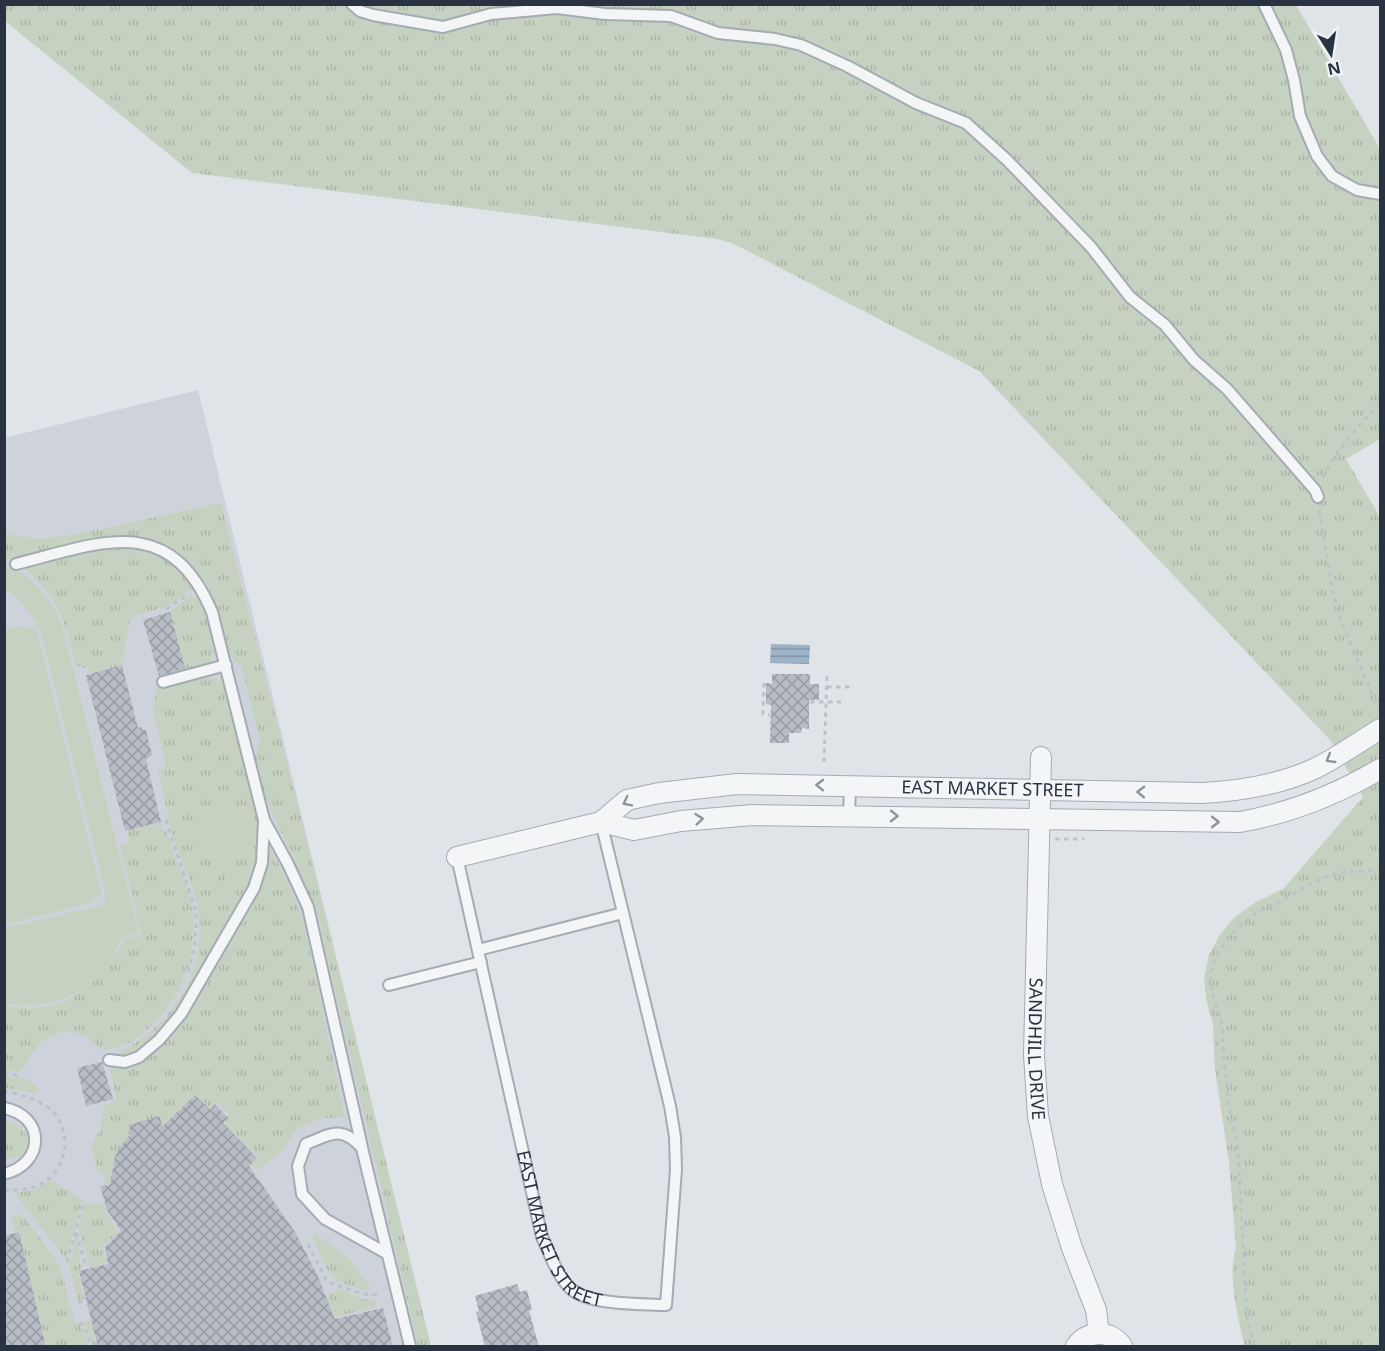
<svg xmlns="http://www.w3.org/2000/svg" width="1385" height="1351" viewBox="0 0 1385 1351" font-family="'Noto Sans',sans-serif">
<style>
.built{fill:#ced3db}
.grass{fill:url(#grass-tufts)}
.garden{fill:#c6d2c1}
.water{fill:url(#water-rules)}
.building{fill:url(#building-cross-hatch)}
.lines{fill:none;stroke-linecap:round;stroke-linejoin:round}
.service-casing{stroke:#a5abb3;stroke-width:14}
.minor-casing{stroke:#a5abb3;stroke-width:22}
.path{stroke:#bec2c7;stroke-width:3;stroke-dasharray:4.5 4.5;stroke-linecap:butt}
.service{stroke:#f3f5f7;stroke-width:10}
.minor{stroke:#f3f5f7;stroke-width:20}
.oneway{stroke:#8e949c}
.labels{text-anchor:middle;stroke-width:4.5;stroke-linejoin:round;paint-order:stroke}
.street-label{font-size:18px;fill:#293240;stroke:#f0f3f6}
</style>
<defs>
<pattern id="grass-tufts" width="24" height="20" patternUnits="userSpaceOnUse" patternTransform="scale(1.5)"><rect width="24" height="20" fill="#c6d2c1"/><path d="M3 7l-1-3M5 7V3M7 7l1-3M15 17l-1-3M17 17v-4M19 17l1-3" fill="none" stroke="#aab5a7"/></pattern>
<pattern id="water-rules" width="6" height="5" patternUnits="userSpaceOnUse" patternTransform="scale(1.5)"><rect width="6" height="5" fill="#9cb3c8"/><path d="M0 2.5h6" fill="none" stroke="#7f92a4"/></pattern>
<pattern id="building-cross-hatch" width="8" height="8" patternUnits="userSpaceOnUse" patternTransform="scale(1.5)"><rect width="8" height="8" fill="#b8bdc5"/><path d="M0 0l8 8M0 8l8-8" fill="none" stroke="#969aa1"/></pattern>
</defs>
<rect width="100%" height="100%" fill="#e0e4e9"/>
<!-- built -->
<path class="built" d="M 198,390 L 391,1182 L 431,1346 L 5,1346 L 4,438 Z"/>
<!-- grass -->
<g class="grass">
<path d="M 4,5 L 1296,5 L 1380,149 L 1380,439 L 1346,459 L 1380,517 L 1380,1346 L 1245,1346 C 1238,1320 1227,1274 1236,1248 L 1229,1162 L 1215,1070 L 1213,1024 L 1206,999 L 1204,978 L 1209,955 L 1220,934 L 1235,917 L 1256,902 L 1283,889 L 1363,797 L 1330,740 L 979,371 L 732,243 L 717,239 L 192,173 L 5,21 Z"/>
<path d="M 221,503 L 315,872 L 431,1346 L 418,1346 L 316,909 L 263,793 L 254,760 L 260,741 L 241,665 C 221,658 219,603 206,583 C 188,555 155,536 121,536 C 96,536 69,545 45,551 C 32,554 17,560 5,560 L 5,534 L 40,539 L 73,535 Z"/>
<path d="M 123,546 C 149,550 184,561 193,589 L 166,607 L 137,615 L 131,619 L 127,633 L 124,657 L 120,659 L 122,665 L 88,673 L 87,668 L 83,668 L 83,665 L 76,667 C 66,626 60,596 24,569 L 26,567 C 58,559 90,548 123,546 Z"/>
<path d="M 195,593 L 199,593 L 211,628 L 215,652 L 209,664 L 186,671 L 170,612 L 168,612 L 192,595 L 193,598 L 197,597 Z"/>
<path d="M 207,676 C 221,679 225,684 229,697 L 257,820 L 258,845 L 255,868 L 247,890 L 182,1003 C 171,1019 148,1054 127,1057 C 123,1058 117,1056 112,1056 C 173,1027 211,971 196,901 C 191,877 178,856 172,832 C 167,812 163,791 158,770 L 166,767 L 153,710 L 157,688 Z"/>
<path d="M 161,823 L 162,830 L 165,831 C 172,841 174,854 178,865 C 183,879 190,894 192,909 C 198,951 184,996 152,1025 C 144,1032 136,1041 126,1044 C 121,1045 111,1050 105,1050 C 99,1050 95,1043 91,1040 C 77,1030 57,1029 44,1040 C 32,1049 30,1063 19,1072 L 5,1070 L 5,1005 C 60,1018 101,986 124,939 L 141,935 L 120,845 L 129,843 L 127,831 Z"/>
<path d="M 268,843 L 291,889 L 304,923 L 345,1117 L 323,1118 L 303,1126 L 294,1133 L 284,1150 L 257,1170 L 251,1165 L 258,1157 L 224,1123 L 229,1115 L 219,1104 L 215,1105 L 210,1110 L 195,1095 L 162,1127 L 159,1117 L 129,1125 L 131,1134 C 118,1149 110,1164 112,1185 L 104,1185 L 105,1174 L 98,1173 L 91,1145 L 100,1129 L 104,1106 L 117,1101 L 109,1066 L 126,1067 L 147,1057 L 188,1015 L 257,892 L 266,867 Z"/>
<path d="M 5,1076 C 19,1078 32,1076 39,1090 L 33,1093 L 5,1088 Z"/>
<path d="M 5,1120 C 34,1127 39,1158 5,1159 Z"/>
<path d="M 52,1180 L 82,1200 L 66,1260 L 15,1193 L 34,1190 Z"/>
<path d="M 103,1201 L 109,1218 L 119,1232 L 103,1247 L 107,1263 L 90,1267 L 78,1229 L 86,1202 L 93,1206 Z"/>
<path d="M 22,1214 L 60,1266 L 75,1323 L 79,1323 L 85,1334 L 88,1346 L 47,1346 L 18,1232 L 15,1231 L 11,1218 Z"/>
<path d="M 315,1233 L 350,1259 L 372,1290 L 363,1290 L 337,1281 L 330,1270 L 328,1271 L 313,1240 L 312,1234 Z"/>
<path d="M 76,1238 L 81,1254 L 79,1254 L 82,1269 L 78,1270 L 84,1299 L 77,1300 L 69,1265 Z"/>
<path d="M 341,1289 L 363,1299 L 376,1300 L 377,1307 L 335,1317 L 327,1295 Z"/>
<path d="M 91,1320 L 97,1346 L 93,1346 L 88,1331 L 82,1322 Z"/>
</g>
<!-- garden -->
<g class="garden">
<path d="M 5,565 C 34,575 52,600 63,628 L 139,933 L 121,938 C 115,953 109,968 97,979 C 72,1001 37,1010 5,1003 L 5,928 L 105,904 L 104,887 L 44,643 C 37,620 25,602 5,589 Z"/>
<path d="M 25,625 L 27,629 L 36,627 L 102,896 L 93,898 L 94,902 L 5,925 L 5,630 Z"/>
<path d="M 221,814 L 250,817 L 254,821 L 230,871 L 233,871 L 234,880 L 226,881 L 226,872 L 192,829 L 208,817 Z"/>
</g>
<!-- water -->
<path class="water" d="M 771,644 L 810,645 L 809,664 L 770,663 Z"/>
<!-- building -->
<g class="building">
<path d="M 170,612 L 185,668 L 159,676 L 143,620 Z"/>
<path d="M 122,665 L 138,728 L 141,727 L 142,730 L 146,730 L 152,755 L 146,759 L 161,822 L 125,831 L 86,675 Z"/>
<path d="M 772,674 L 810,674 L 810,684 L 819,684 L 819,700 L 809,700 L 809,729 L 802,728 L 801,733 L 789,733 L 789,743 L 770,743 L 771,705 L 766,704 L 766,683 L 772,684 Z"/>
<path d="M 102,1062 L 113,1099 L 86,1106 L 77,1068 Z"/>
<path d="M 195,1095 L 210,1110 L 215,1104 L 228,1118 L 223,1123 L 257,1158 L 249,1166 L 295,1232 L 316,1272 L 335,1319 L 383,1308 L 393,1347 L 98,1347 L 79,1271 L 108,1264 L 105,1247 L 121,1231 L 107,1210 L 100,1186 L 110,1185 L 115,1157 L 121,1146 L 131,1134 L 129,1125 L 160,1116 L 162,1127 Z"/>
<path d="M 19,1232 L 46,1347 L 4,1347 L 4,1236 Z"/>
<path d="M 517,1284 L 520,1292 L 527,1290 L 532,1310 L 529,1310 L 539,1347 L 485,1347 L 476,1312 L 479,1311 L 475,1296 Z"/>
</g>
<g class="lines">
<!-- service casing -->
<g class="service-casing">
<g id="service">
<path d="M 352,4 L 360,11 L 373,15 L 443,27 L 491,14 L 557,8 L 605,14 L 671,16 L 718,33 L 775,39 L 801,45 L 847,66 L 916,103 L 966,123 L 1007,160 L 1091,247 L 1130,297 L 1165,325 L 1194,360 L 1227,389 L 1315,490 L 1318,497"/>
<path d="M 1264,4 L 1286,50 L 1294,80 L 1300,116 L 1317,156 L 1332,176 L 1357,190 L 1380,194"/>
<path d="M 16,564 C 100,543 169,511 212,612 L 264,820 L 262,863 L 254,888 L 181,1014 L 159,1040 L 139,1057 L 125,1062 L 109,1060"/>
<path d="M 163,682 L 226,665"/>
<path d="M 849,816 L 850,786"/>
<path d="M 264,820 L 288,864 L 308,907 L 362,1147"/>
<path id="s1" d="M 457,857 L 542,1237 C 550,1254 557,1276 571,1289 C 589,1305 642,1304 666,1305 L 676,1169 L 675,1137 L 670,1106 L 601,822"/>
<path d="M 478,950 L 623,913"/>
<path d="M 389,985 L 481,962"/>
<path d="M 4,1108 C 46,1116 45,1164 4,1174"/>
<path d="M 386,1253 L 325,1219 L 302,1194 L 298,1166 L 306,1144 C 331,1134 341,1125 362,1148 L 410,1346"/>
</g>
</g>
<!-- minor casing -->
<g class="minor-casing">
<g id="minor">
<path id="s2" d="M 1041,757 L 1034,1055 L 1038,1116 L 1052,1184 L 1072,1248 L 1096,1310 L 1099,1334"/>
<path d="M 601,822 L 634,830 L 681,821 L 753,815 L 1240,822 C 1291,813 1336,795 1380,769"/>
<path id="s3" d="M 457,857 L 601,822 L 627,800 L 659,793 L 737,784 L 1201,793 C 1240,791 1280,785 1316,768 C 1338,757 1359,742 1380,729"/>
<path d="M 1076,1346 C 1088,1330 1111,1330 1122,1346"/>
</g>
</g>
<!-- path -->
<g class="path">
<path d="M 1323,478 C 1334,452 1360,423 1380,404"/>
<path d="M 1319,510 L 1333,593 L 1341,621 L 1380,712"/>
<path d="M 166,609 L 189,594"/>
<path d="M 764,683 L 763,714 L 770,715"/>
<path d="M 827,687 L 852,687"/>
<path d="M 810,702 L 841,702"/>
<path d="M 824,762 L 827,675"/>
<path d="M 166,820 L 196,912 L 195,946 L 188,972"/>
<path d="M 1055,839 L 1084,839"/>
<path d="M 4,1074 L 18,1075"/>
<path d="M 4,1091 C 22,1094 48,1102 58,1118 C 72,1142 64,1175 37,1186 C 27,1190 15,1190 4,1190"/>
<path d="M 76,1233 L 86,1266"/>
<path d="M 308,1244 L 327,1282 L 363,1294 L 381,1295"/>
<path d="M 67,1262 L 84,1201"/>
<path d="M 78,1302 L 86,1301"/>
<path d="M 80,1322 L 88,1334 L 90,1346"/>
<path d="M 1254,1346 L 1247,1319 L 1238,1150 L 1230,1113 L 1223,1050 L 1223,1028 L 1212,992 L 1210,974 L 1218,953 L 1227,940 L 1239,927 L 1257,912 L 1281,901 L 1312,883 L 1331,875 L 1346,872 L 1380,870"/>
</g>
<!-- service -->
<use href="#service" class="service"/>
<!-- minor -->
<use href="#minor" class="minor"/>
</g>
<!-- one-way arrows -->
<defs><path id="oneway-chevron" d="M-2-3.5L2.5 0L-2 3.5" fill="none" stroke-width="1.6" stroke-linecap="round" stroke-linejoin="round" transform="scale(1.5)"/></defs>
<g class="oneway">
<use href="#oneway-chevron" transform="translate(1330 759) rotate(149)"/>
<use href="#oneway-chevron" transform="translate(820 785) rotate(-179)"/>
<use href="#oneway-chevron" transform="translate(1141 792) rotate(-179)"/>
<use href="#oneway-chevron" transform="translate(627 802) rotate(153)"/>
<use href="#oneway-chevron" transform="translate(894 816) rotate(1)"/>
<use href="#oneway-chevron" transform="translate(699 819) rotate(-6)"/>
<use href="#oneway-chevron" transform="translate(1215 822)"/>
</g>
<g class="labels">
<!-- street labels -->
<g class="street-label">
<text dy="6" stroke="none"><textPath href="#s3" startOffset="549">EAST MARKET STREET</textPath></text>
<text dy="6" stroke="none"><textPath href="#s2" startOffset="292">SANDHILL DRIVE</textPath></text>
<text dy="6" stroke="none"><textPath href="#s1" startOffset="392">EAST MARKET STREET</textPath></text>
</g>
</g>
<!-- border -->
<rect width="1385" height="1351" fill="none" stroke="#293240" stroke-width="12"/>
<!-- north arrow -->
<g transform="translate(1331 54) rotate(168)" stroke="#f0f3f6" stroke-width="4.5" paint-order="stroke">
<path d="M0-4.5L10 22L0 15L-10 22Z" fill="#293240"/>
<text y="-9" font-size="16" font-weight="bold" text-anchor="middle" fill="#293240">N</text>
</g>
</svg>
